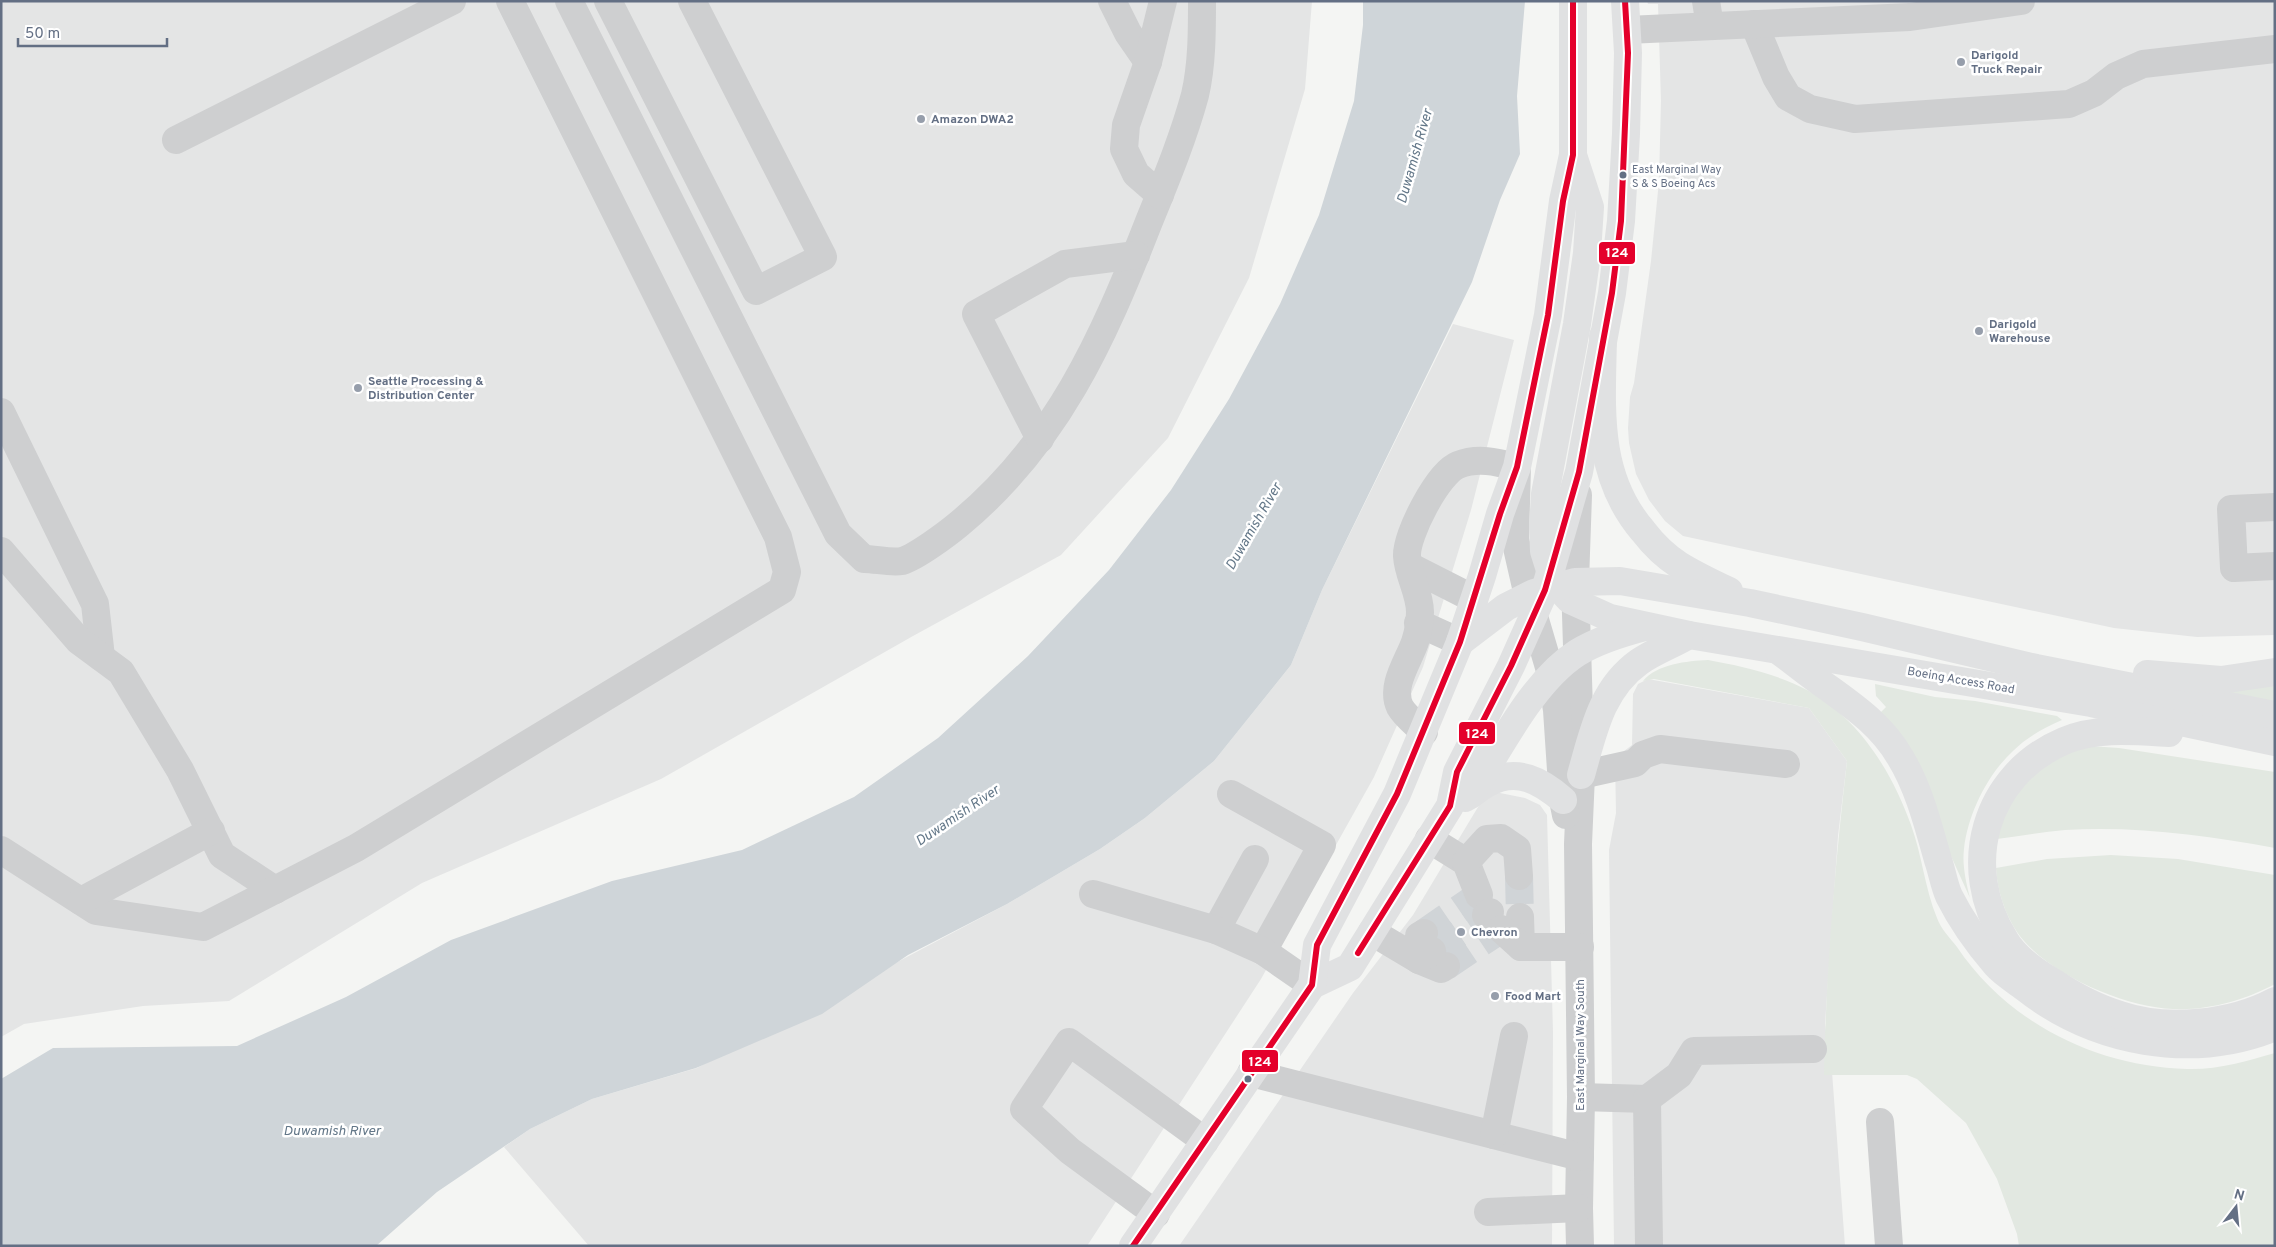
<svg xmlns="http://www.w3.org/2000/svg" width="2276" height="1247" viewBox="0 0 2276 1247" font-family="Overpass,sans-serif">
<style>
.built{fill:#e4e5e5}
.green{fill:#e2e8e1}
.water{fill:#cfd5d9}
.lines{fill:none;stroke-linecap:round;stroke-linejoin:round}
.minor-tunnel{stroke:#d0d4d7;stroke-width:28;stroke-dasharray:28 14;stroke-linecap:butt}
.minor{stroke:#cecfd0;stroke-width:28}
.major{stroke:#e0e1e2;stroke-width:28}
.highway{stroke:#e0e1e2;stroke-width:28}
.bus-1-casing{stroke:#fff;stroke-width:10}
.bus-1{stroke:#e4002b;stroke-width:6}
.poi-dot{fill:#969eab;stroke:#fff;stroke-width:2}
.bus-dot{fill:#636f84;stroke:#fff;stroke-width:2}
.labels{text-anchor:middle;stroke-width:5;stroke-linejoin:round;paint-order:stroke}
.bus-label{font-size:11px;fill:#636f84;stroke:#fff;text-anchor:start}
.poi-label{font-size:12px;font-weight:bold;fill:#636f84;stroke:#fff;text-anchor:start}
.street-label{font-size:12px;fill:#636f84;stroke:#fff}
.water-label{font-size:14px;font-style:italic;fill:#637788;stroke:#fff}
.line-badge{stroke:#fff;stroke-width:2}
.badge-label{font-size:14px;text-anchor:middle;font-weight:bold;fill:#fff}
</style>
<rect width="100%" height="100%" fill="#f4f5f3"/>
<!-- built -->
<g class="built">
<path d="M 1,1 L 1312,1 L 1305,89 L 1249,278 L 1168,438 L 1061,555 L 913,636 L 661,779 L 422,883 L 229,1001 L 143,1006 L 24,1024 L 1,1037 Z"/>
<path d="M 1647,1 L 2275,1 L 2275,635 L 2197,637 L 2114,628 L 1683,536 L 1665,521 L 1649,500 L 1636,474 L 1629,443 L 1628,428 L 1630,397 L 1634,383 L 1651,261 L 1659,181 L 1661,101 L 1658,4 L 1648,4 Z"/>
<path d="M 1453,324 L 1514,340 L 1471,510 L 1423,667 L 1374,777 L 1261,979 L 1087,1246 L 589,1246 L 504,1147 L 530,1129 L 592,1099 L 697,1068 L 1007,904 L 1100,849 L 1145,818 L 1214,761 L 1291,665 L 1322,590 Z"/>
<path d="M 1648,679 L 1809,708 L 1847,761 L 1838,836 L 1825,1024 L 1832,1072 L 1845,1246 L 1614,1246 L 1609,850 L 1616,813 L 1615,758 L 1632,745 L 1633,694 L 1638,684 Z"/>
<path d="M 1495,792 L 1525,798 L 1540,805 L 1547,815 L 1553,1032 L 1552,1246 L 1179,1246 L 1353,993 L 1413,915 L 1481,802 Z"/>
</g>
<!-- green -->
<g class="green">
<path d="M 1708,660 C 1741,666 1777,674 1807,690 C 1859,718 1892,772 1911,825 C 1922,855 1925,889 1937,918 C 1941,929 1950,938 1957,947 C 2008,1023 2097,1067 2187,1069 C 2217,1070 2247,1061 2275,1053 L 2275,1246 L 2019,1246 L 2017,1234 L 1997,1179 L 1966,1123 L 1917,1079 L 1907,1075 L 1824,1075 C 1826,970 1835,865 1847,761 L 1809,708 L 1654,679 L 1643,681 C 1657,664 1687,661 1708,660 Z"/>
<path d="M 1875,684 L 1935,697 L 1975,701 L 2057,716 L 2062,720 C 2044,728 2027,737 2013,751 C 1987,775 1968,814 1964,849 C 1962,865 1966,882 1970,898 L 1946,845 L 1880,713 L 1886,707 L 1876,696 Z"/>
<path d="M 2275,685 L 2275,702 L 2221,693 Z"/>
<path d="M 2089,746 L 2119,748 L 2275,772 L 2275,848 C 2205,835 2136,826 2065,830 C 2042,832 2019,836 1997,839 L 2003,815 L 2017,791 L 2041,767 L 2063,753 Z"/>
<path d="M 2111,855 L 2178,859 L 2275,875 L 2275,984 C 2245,1000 2207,1011 2173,1009 C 2124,1007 2046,974 2017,932 C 2005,914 1997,890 1996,868 L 2047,859 Z"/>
</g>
<!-- water -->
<path class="water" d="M 1363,1 L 1525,1 L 1517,96 L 1520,154 L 1500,200 L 1472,282 L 1322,590 L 1291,665 L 1214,761 L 1145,818 L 1100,849 L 1007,904 L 908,955 L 822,1014 L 696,1068 L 592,1099 L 530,1129 L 437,1192 L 376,1246 L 1,1246 L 1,1079 L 53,1048 L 237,1046 L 346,997 L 451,940 L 612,881 L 742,850 L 854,797 L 938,738 L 1028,656 L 1109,570 L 1171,490 L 1229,399 L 1280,304 L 1319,215 L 1354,101 L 1363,25 Z"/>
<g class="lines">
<!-- minor-tunnel -->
<g class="minor-tunnel">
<path d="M 1519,876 L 1520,917"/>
<path d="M 1424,933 L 1475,898"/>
<path d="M 1435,949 L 1486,915"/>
<path d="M 1446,966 L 1497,932"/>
</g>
<!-- minor -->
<g class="minor">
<path d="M 569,1 L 838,534 L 864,559 C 875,559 891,563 902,561 C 916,557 947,534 959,524 C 1057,443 1103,339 1148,224 C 1165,182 1183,139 1195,95 C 1202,65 1202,32 1202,1"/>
<path d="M 608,1 L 756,291 L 823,257 L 692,1"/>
<path d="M 1112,1 L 1128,33 L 1148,62"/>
<path d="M 1706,1 L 1710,26"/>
<path d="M 1754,24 L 1776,77 L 1788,97 L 1810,109 L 1855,119 L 2069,104 L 2094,93 L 2116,76 L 2143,64 L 2275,49"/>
<path d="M 1627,30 L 1910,17 L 2021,1"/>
<path d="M 176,140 L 452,1"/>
<path d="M 1160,195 L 1136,174 L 1124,149 L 1126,125 L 1148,62 L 1163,1"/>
<path d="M 1,412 L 95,604 L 101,657"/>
<path d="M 1040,439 L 976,314 L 1065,264 L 1136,255"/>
<path d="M 1578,495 L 1575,582 L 1581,775 L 1578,844 L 1581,1097 L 1579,1208 L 1580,1246"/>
<path d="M 2275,507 L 2231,509 L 2234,568 L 2275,566"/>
<path d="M 1,551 L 79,641 L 121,672 L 180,770 L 222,855 L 275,890"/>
<path d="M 1409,566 L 1474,599"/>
<path d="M 1418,623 L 1460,642"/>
<path d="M 1424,732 C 1416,724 1405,716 1400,707 C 1390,686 1408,662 1415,642 C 1418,633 1420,621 1420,612 C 1420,593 1408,575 1407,556 C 1406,535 1438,473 1458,465 C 1478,457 1497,462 1517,467 L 1515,539 L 1528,596 L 1551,674 L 1557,710 L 1563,800 L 1566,815"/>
<path d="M 1581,775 L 1635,763 L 1643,755 L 1660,749 L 1786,764"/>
<path d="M 1231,794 L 1322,845 L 1263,951"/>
<path d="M 1429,839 L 1466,862 L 1479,895"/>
<path d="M 1,850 L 96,911 L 203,927 L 356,848 L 782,590 L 787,572 L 778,537 L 510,1"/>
<path d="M 1255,859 L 1216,930 L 1263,951 L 1312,985"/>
<path d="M 1466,862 L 1487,839 L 1501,838 L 1517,849 L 1519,876"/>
<path d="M 1093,894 L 1216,930"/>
<path d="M 81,901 L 211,831"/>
<path d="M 1486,915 L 1490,912"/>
<path d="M 1520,917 L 1521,947"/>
<path d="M 1501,929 L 1521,947 L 1580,947"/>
<path d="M 1372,932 L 1419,960 L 1441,969 L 1446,966"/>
<path d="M 1424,933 L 1419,936 L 1419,960 L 1432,951"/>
<path d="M 1251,1073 L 1580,1157"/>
<path d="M 1581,1097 L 1647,1099"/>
<path d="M 1880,1122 L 1889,1246"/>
<path d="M 1494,1135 L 1514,1036"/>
<path d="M 1488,1212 L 1579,1208"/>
<path d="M 1156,1214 L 1070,1151 L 1024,1109 L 1069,1042 L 1205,1141"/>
<path d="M 1649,1246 L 1647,1099 L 1679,1075 L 1694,1051 L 1813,1049"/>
</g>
<!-- major -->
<g class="major">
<path d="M 1465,798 C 1473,794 1480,787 1488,783 C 1517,767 1541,781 1563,800"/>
<path d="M 1312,985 L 1350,967 L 1450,806 L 1457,772 L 1511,666 L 1545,590 L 1579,472 L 1612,293 L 1621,221 L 1626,134 L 1628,53 L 1625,1"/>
<path d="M 1133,1246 L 1312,985 L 1317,945 L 1397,794 L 1460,642 L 1482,576 L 1500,514 L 1517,467 L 1548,315 L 1563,201 L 1573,155 L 1573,1"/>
</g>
<!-- highway -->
<g class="highway">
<path d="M 1573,155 L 1590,207 L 1587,253 L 1577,324 L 1545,494 L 1543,527 L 1544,551 L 1550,570 L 1557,586 L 1570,600 L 1610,618 L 1689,635 L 2091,703 L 2275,742"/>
<path d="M 1603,336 C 1602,406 1594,474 1643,531 C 1653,544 1665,556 1679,565 C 1695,575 1712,583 1729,591"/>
<path d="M 1460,642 L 1506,607 L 1534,593 L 1575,582 L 1620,581 L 1750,603 L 1862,627 L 2036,668 L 2275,715"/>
<path d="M 1779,651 C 1795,663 1811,676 1827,687 C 1856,708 1882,726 1900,757 C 1919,788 1928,825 1938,860 C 1942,871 1944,885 1949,896 C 1961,920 1978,944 1996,965 C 2004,974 2016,981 2025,988 C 2095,1043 2192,1061 2275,1027"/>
<path d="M 2147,674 L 2221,680 L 2275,672"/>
<path d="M 2169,733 C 2135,731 2096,727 2064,741 C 1984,775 1959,867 2005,940 C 2015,957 2036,972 2053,982 C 2074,996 2096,1008 2120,1015 C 2167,1031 2232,1024 2275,1001"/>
<path d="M 1581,775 C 1593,733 1601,689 1639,662 C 1653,652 1674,644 1689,635"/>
<path d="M 1470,795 C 1499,750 1532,682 1577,653 C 1598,640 1622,633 1645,627"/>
</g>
<!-- bus-1 casing -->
<g class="bus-1-casing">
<g id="bus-1">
<path d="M 1358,953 L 1450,806 L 1457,772 L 1511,666 L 1545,590 L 1579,472 L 1612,293 L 1621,221 L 1628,53 L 1625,1"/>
<path d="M 1133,1246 L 1312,985 L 1317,945 L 1397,794 L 1460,642 L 1500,514 L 1517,467 L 1548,315 L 1563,201 L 1573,155 L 1573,1"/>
</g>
</g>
<!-- bus-1 -->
<use href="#bus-1" class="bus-1"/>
</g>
<!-- markers -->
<g class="poi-dot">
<circle cx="1961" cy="62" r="5"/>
<circle cx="921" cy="119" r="5"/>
<circle cx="1979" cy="331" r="5"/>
<circle cx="358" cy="388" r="5"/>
<circle cx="1461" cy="932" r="5"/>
<circle cx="1495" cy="996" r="5"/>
</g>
<g class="bus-dot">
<circle cx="1623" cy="175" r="4.5"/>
<circle cx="1248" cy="1079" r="4.5"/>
</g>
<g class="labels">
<!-- bus labels -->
<g class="bus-label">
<text x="1632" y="173">East Marginal Way<tspan x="1632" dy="14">S &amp; S Boeing Acs</tspan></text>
</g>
<!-- poi labels -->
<g class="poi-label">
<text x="1971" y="59">Darigold<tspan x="1971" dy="14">Truck Repair</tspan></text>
<text x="931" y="123">Amazon DWA2</text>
<text x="1989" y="328">Darigold<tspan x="1989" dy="14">Warehouse</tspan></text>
<text x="368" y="385">Seattle Processing &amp;<tspan x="368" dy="14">Distribution Center</tspan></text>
<text x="1471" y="936">Chevron</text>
<text x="1505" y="1000">Food Mart</text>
</g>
<!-- street labels -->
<g class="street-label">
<text transform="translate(1961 680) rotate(10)" y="4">Boeing Access Road</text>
<text transform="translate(1580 1045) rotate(-90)" y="4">East Marginal Way South</text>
</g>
<!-- water labels -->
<g class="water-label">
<text transform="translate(1414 156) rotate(-74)" y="5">Duwamish River</text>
<text transform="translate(1253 526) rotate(-60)" y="5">Duwamish River</text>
<text transform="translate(957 815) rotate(-34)" y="5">Duwamish River</text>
<text x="332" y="1135">Duwamish River</text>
</g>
</g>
<g class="line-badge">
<rect x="1598" y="241" width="38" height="24" rx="5" fill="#e4002b"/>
<rect x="1458" y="721" width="38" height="24" rx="5" fill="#e4002b"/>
<rect x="1241" y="1049" width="38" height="24" rx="5" fill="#e4002b"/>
</g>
<g class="badge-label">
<text x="1617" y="257">124</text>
<text x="1477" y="738">124</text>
<text x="1260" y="1066">124</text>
</g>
<!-- border -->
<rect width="2276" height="1247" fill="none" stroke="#636f84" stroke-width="5"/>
<!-- north arrow -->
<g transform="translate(2236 1207) rotate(16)" stroke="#ffffff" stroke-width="4" paint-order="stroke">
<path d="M0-4L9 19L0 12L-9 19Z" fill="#636f84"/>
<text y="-8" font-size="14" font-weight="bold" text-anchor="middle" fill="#636f84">N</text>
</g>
<!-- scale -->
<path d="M18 38v8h149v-8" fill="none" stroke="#636f84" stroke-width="2.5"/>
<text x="25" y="38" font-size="15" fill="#636f84" stroke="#ffffff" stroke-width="4" paint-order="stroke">50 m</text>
</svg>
